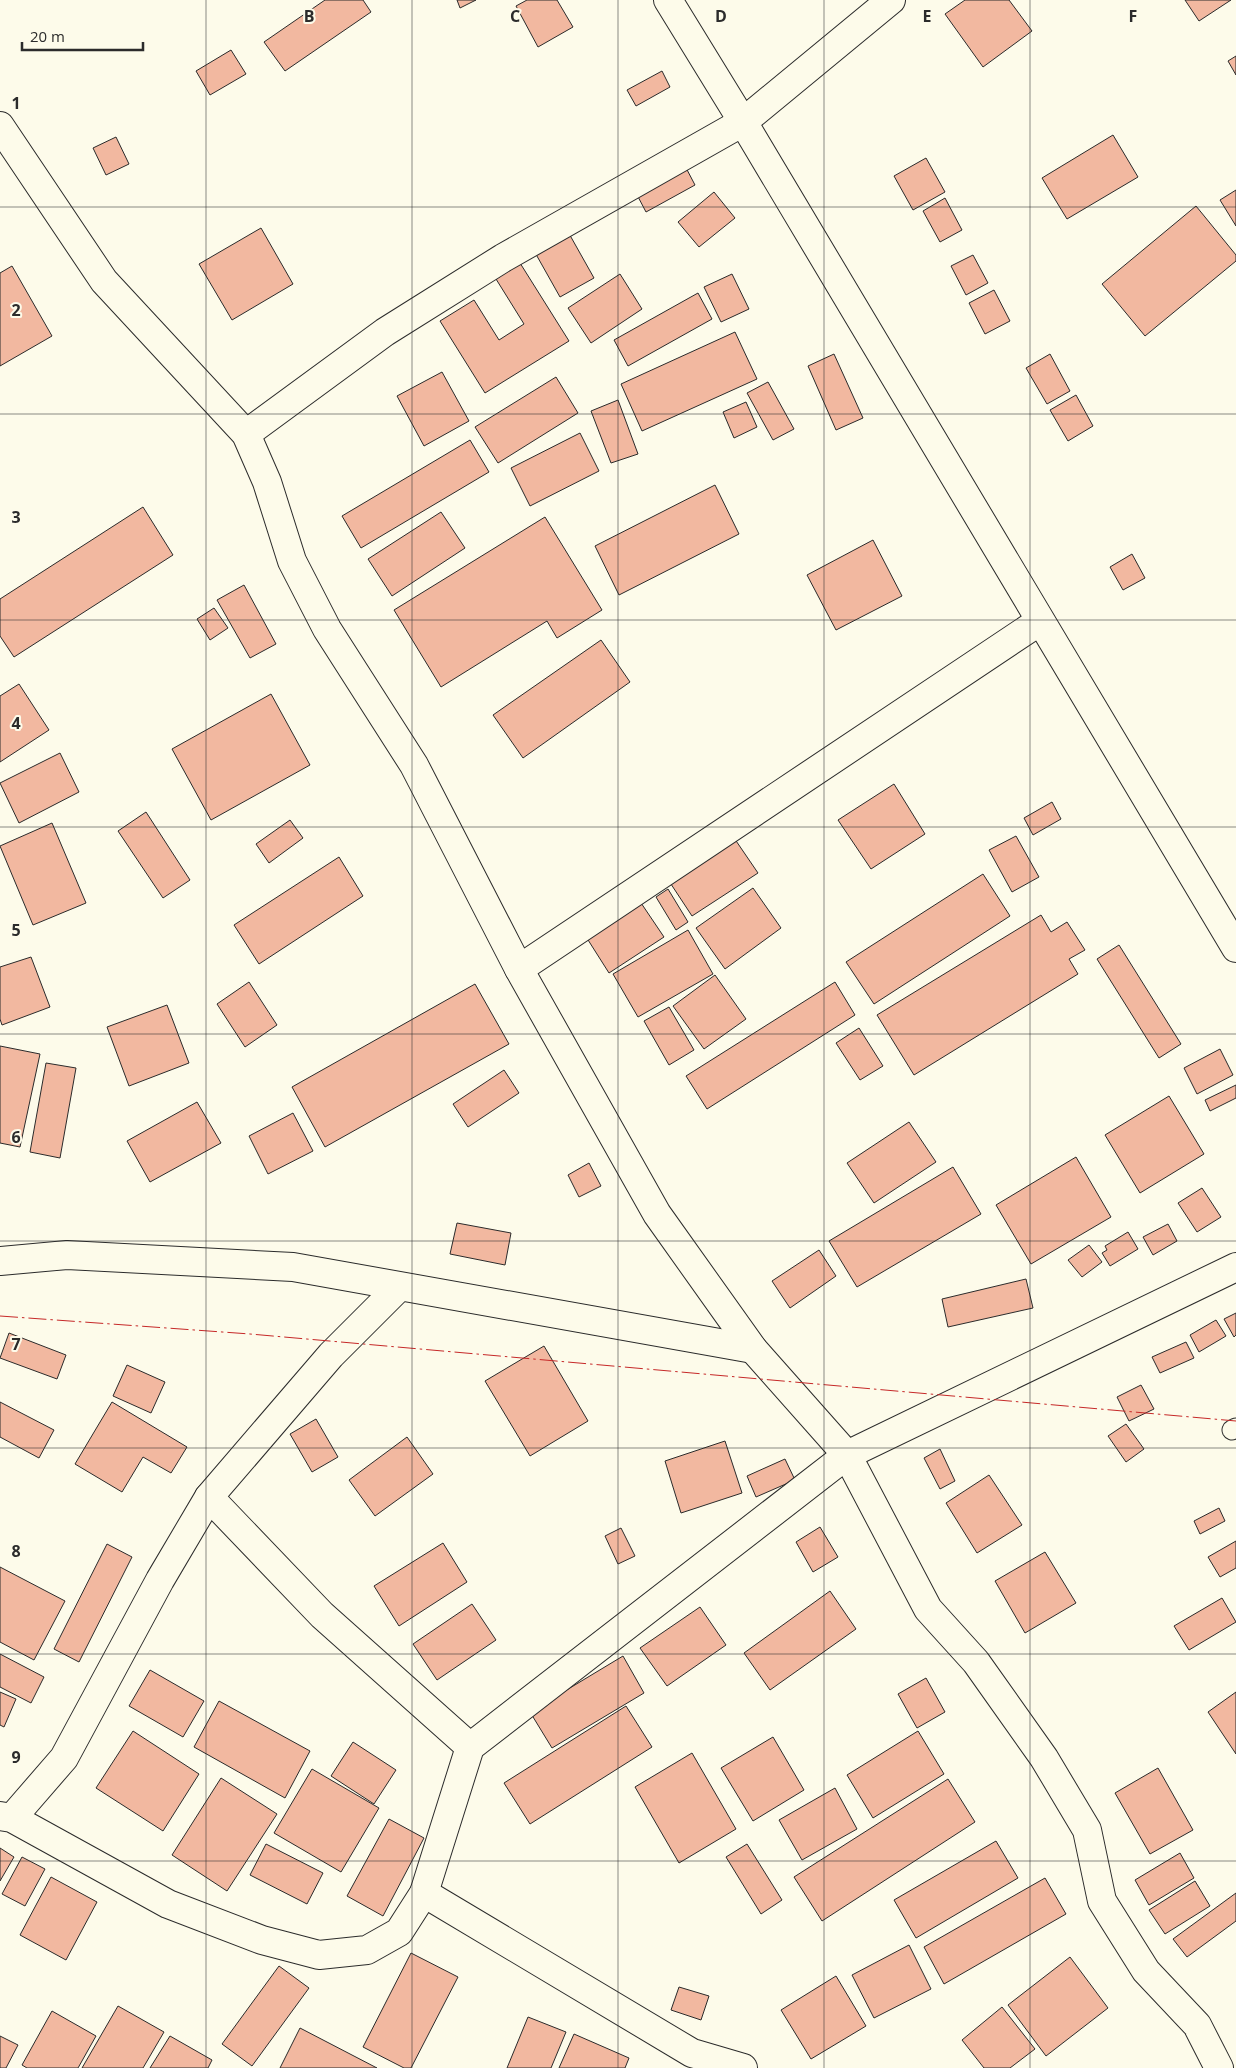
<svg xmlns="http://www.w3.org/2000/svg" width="1236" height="2068" viewBox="0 0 1236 2068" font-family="'Open Sans',sans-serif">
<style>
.building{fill:#f2b8a0;stroke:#2b2b2b}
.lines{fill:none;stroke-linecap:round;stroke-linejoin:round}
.lane-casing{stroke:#2b2b2b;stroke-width:21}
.street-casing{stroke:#2b2b2b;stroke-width:30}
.lane{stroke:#fdfbea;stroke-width:19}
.street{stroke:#fdfbea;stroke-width:28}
.power{stroke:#c62828;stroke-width:1;stroke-dasharray:18 4 2.5 4;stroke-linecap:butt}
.grid{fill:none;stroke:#2b2b2b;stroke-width:1;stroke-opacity:0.55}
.grid-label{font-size:16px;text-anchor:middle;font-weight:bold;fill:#2b2b2b;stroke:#fdfbea;stroke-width:4;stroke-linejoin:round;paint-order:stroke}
</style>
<rect width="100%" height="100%" fill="#fdfbea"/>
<!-- building -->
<g class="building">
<path d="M 325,0 L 363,0 L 371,12 L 285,71 L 264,42 Z"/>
<path d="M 457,0 L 476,0 L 460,8 Z"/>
<path d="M 527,0 L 557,0 L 573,27 L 538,47 L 516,6 Z"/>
<path d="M 965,0 L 1009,0 L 1032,31 L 983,67 L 945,14 Z"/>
<path d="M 1185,0 L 1231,0 L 1199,21 Z"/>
<path d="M 231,50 L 246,74 L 210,95 L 196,71 Z"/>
<path d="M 1236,56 L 1236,75 L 1228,61 Z"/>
<path d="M 662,71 L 670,87 L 636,106 L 627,90 Z"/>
<path d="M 1113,135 L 1138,177 L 1067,219 L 1042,178 Z"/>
<path d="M 116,137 L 129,164 L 106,175 L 93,148 Z"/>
<path d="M 926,158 L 945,192 L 913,210 L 894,176 Z"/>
<path d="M 684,164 L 695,185 L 646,212 L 635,191 Z"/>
<path d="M 1236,190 L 1236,226 L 1220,200 Z"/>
<path d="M 714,192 L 735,218 L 699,247 L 678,222 Z"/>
<path d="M 945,198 L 962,230 L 940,242 L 923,211 Z"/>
<path d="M 1196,206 L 1236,255 L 1236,261 L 1145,336 L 1102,284 Z"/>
<path d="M 261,228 L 293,284 L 232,320 L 199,264 Z"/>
<path d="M 567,230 L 594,278 L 560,297 L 533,249 Z"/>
<path d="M 973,255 L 988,283 L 966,295 L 951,266 Z"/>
<path d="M 520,263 L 569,341 L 485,393 L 440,321 L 474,300 L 499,340 L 524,324 L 496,279 Z"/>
<path d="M 12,266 L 52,336 L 0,366 L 0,273 Z"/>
<path d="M 620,274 L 642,309 L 591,343 L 568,308 Z"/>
<path d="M 732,274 L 749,309 L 721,322 L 704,287 Z"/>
<path d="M 994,290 L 1010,321 L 985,334 L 969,303 Z"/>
<path d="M 698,293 L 712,319 L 628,366 L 614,340 Z"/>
<path d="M 735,332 L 757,379 L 642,431 L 621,384 Z"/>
<path d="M 834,354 L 863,418 L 836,430 L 808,366 Z"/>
<path d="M 1050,354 L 1070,391 L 1047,404 L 1026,368 Z"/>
<path d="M 442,372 L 469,421 L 424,446 L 397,396 Z"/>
<path d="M 556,377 L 578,413 L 498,463 L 475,427 Z"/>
<path d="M 768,382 L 794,429 L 773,440 L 747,393 Z"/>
<path d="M 1076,395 L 1093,426 L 1068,441 L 1050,410 Z"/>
<path d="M 618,400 L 638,454 L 611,463 L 591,411 Z"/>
<path d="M 746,402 L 757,427 L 734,438 L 723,412 Z"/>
<path d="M 580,433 L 599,471 L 530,506 L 511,468 Z"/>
<path d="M 470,440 L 489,472 L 361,548 L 342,516 Z"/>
<path d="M 715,485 L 739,534 L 619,595 L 595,546 Z"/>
<path d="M 143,507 L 173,555 L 14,657 L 0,636 L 0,599 Z"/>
<path d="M 441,512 L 465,548 L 392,596 L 368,559 Z"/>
<path d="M 545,517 L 602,610 L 557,638 L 547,621 L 441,687 L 394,610 Z"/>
<path d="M 873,540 L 902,596 L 836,630 L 807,575 Z"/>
<path d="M 1132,554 L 1145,578 L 1123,590 L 1110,567 Z"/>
<path d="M 244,585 L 276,644 L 250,658 L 217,600 Z"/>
<path d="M 214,608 L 228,628 L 210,640 L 197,619 Z"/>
<path d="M 601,640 L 630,682 L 523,758 L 493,715 Z"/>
<path d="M 19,684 L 49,730 L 0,762 L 0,696 Z"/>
<path d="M 271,694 L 310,765 L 211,820 L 172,749 Z"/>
<path d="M 60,753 L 79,792 L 19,823 L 0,783 Z"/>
<path d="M 894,784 L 925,834 L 871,869 L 838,820 Z"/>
<path d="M 1052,802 L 1061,819 L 1033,835 L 1024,818 Z"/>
<path d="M 146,812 L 190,880 L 163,898 L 118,831 Z"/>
<path d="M 290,820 L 303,838 L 269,863 L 256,844 Z"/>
<path d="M 52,823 L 86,903 L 33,925 L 0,846 Z"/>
<path d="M 730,832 L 758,873 L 692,916 L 665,875 Z"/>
<path d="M 1016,836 L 1039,877 L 1012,892 L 989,850 Z"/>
<path d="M 339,857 L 363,896 L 259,964 L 234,925 Z"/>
<path d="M 983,874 L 1010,916 L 874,1004 L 846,962 Z"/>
<path d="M 753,888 L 781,928 L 725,969 L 696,928 Z"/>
<path d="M 668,889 L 688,922 L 676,930 L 656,897 Z"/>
<path d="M 637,897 L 664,937 L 609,973 L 583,932 Z"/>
<path d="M 1041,915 L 1051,932 L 1067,922 L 1085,950 L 1069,959 L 1078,974 L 914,1075 L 877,1015 Z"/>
<path d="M 688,930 L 713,974 L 638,1017 L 613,974 Z"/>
<path d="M 1119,945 L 1181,1044 L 1159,1058 L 1097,959 Z"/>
<path d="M 31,957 L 50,1007 L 2,1025 L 0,1019 L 0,967 Z"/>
<path d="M 715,975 L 746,1019 L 704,1049 L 673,1006 Z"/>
<path d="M 249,982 L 277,1025 L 245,1047 L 217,1004 Z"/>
<path d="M 835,982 L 855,1015 L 707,1109 L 686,1076 Z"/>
<path d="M 475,984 L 509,1044 L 325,1147 L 292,1087 Z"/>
<path d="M 167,1005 L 189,1063 L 129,1086 L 107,1027 Z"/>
<path d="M 669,1007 L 694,1050 L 669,1065 L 644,1021 Z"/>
<path d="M 859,1028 L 883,1066 L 860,1080 L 836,1043 Z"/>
<path d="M 0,1046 L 40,1054 L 20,1147 L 0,1143 Z"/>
<path d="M 1220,1049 L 1233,1075 L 1197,1094 L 1184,1068 Z"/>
<path d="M 46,1063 L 76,1068 L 60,1158 L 30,1152 Z"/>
<path d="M 504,1070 L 519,1093 L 468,1127 L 453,1104 Z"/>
<path d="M 1236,1085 L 1236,1098 L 1210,1111 L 1205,1100 Z"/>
<path d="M 1169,1096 L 1204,1154 L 1140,1193 L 1105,1135 Z"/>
<path d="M 197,1102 L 221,1143 L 150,1182 L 127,1141 Z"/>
<path d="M 293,1113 L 313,1151 L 268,1174 L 249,1136 Z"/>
<path d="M 909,1122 L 936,1162 L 874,1203 L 847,1163 Z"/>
<path d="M 1076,1157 L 1111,1217 L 1031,1264 L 996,1205 Z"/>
<path d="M 589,1163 L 601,1186 L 579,1197 L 568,1175 Z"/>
<path d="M 953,1167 L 981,1214 L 857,1287 L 829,1241 Z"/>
<path d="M 1202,1188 L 1221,1217 L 1197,1232 L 1178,1203 Z"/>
<path d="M 457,1223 L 511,1233 L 505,1265 L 450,1254 Z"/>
<path d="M 1168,1224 L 1177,1241 L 1153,1255 L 1143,1237 Z"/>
<path d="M 1128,1232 L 1138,1249 L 1110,1266 L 1102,1253 L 1107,1250 L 1105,1246 Z"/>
<path d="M 1089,1245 L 1102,1262 L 1082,1277 L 1068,1260 Z"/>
<path d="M 819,1250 L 836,1276 L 790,1308 L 772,1281 Z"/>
<path d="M 1026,1279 L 1033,1308 L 948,1327 L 942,1299 Z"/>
<path d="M 1236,1313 L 1236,1335 L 1234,1337 L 1224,1319 Z"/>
<path d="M 1216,1320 L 1226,1336 L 1199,1352 L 1190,1335 Z"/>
<path d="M 9,1333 L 66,1355 L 57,1379 L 0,1358 Z"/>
<path d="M 1186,1342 L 1194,1358 L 1160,1373 L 1152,1357 Z"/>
<path d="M 544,1346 L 588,1421 L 530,1456 L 485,1381 Z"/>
<path d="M 127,1365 L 165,1382 L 151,1413 L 113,1396 Z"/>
<path d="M 1141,1385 L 1154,1409 L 1129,1421 L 1117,1397 Z"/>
<path d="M 0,1402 L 54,1430 L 39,1458 L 0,1437 Z"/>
<path d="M 112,1402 L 187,1447 L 171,1473 L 143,1457 L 122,1492 L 75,1464 Z"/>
<path d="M 316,1419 L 338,1457 L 312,1472 L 290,1434 Z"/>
<path d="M 1126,1424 L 1144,1449 L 1126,1462 L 1108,1436 Z"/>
<path d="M 407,1437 L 433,1474 L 375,1516 L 349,1480 Z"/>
<path d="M 725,1441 L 742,1493 L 681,1513 L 665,1461 Z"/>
<path d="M 940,1449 L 955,1481 L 940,1489 L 924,1458 Z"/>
<path d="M 785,1459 L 795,1480 L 756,1497 L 747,1476 Z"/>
<path d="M 989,1475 L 1022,1525 L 977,1553 L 946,1503 Z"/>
<path d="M 1219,1508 L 1225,1521 L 1200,1534 L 1194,1521 Z"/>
<path d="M 820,1527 L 838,1557 L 813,1572 L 796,1542 Z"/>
<path d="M 621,1528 L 635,1556 L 618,1564 L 605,1536 Z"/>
<path d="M 1236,1541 L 1236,1568 L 1220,1577 L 1208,1557 Z"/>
<path d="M 443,1543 L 467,1582 L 399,1626 L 374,1586 Z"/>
<path d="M 107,1544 L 132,1557 L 79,1662 L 54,1649 Z"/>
<path d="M 1045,1552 L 1076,1603 L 1025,1633 L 995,1581 Z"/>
<path d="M 0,1567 L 65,1601 L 34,1660 L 0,1642 Z"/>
<path d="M 830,1591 L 856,1629 L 770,1690 L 744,1653 Z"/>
<path d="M 1222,1598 L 1236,1622 L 1189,1650 L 1174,1626 Z"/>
<path d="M 472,1604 L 496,1640 L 437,1680 L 413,1644 Z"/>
<path d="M 700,1607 L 726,1645 L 667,1686 L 640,1648 Z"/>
<path d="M 0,1654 L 44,1677 L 31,1703 L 0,1687 Z"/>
<path d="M 623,1656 L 644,1693 L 552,1748 L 530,1712 Z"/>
<path d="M 150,1670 L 204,1701 L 183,1737 L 129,1706 Z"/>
<path d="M 926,1678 L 945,1712 L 917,1728 L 898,1694 Z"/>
<path d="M 0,1692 L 16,1699 L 4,1727 L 0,1725 Z"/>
<path d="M 1236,1692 L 1236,1754 L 1208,1712 Z"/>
<path d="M 219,1701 L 310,1751 L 285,1798 L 194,1747 Z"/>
<path d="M 626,1706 L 652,1747 L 530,1824 L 504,1783 Z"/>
<path d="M 133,1731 L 199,1774 L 163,1831 L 96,1788 Z"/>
<path d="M 918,1731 L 944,1774 L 873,1818 L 847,1775 Z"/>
<path d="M 773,1737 L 804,1790 L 753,1821 L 721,1768 Z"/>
<path d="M 353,1742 L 396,1770 L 374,1804 L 331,1776 Z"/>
<path d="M 692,1753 L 736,1829 L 679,1863 L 635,1787 Z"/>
<path d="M 1158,1768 L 1193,1830 L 1150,1854 L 1115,1793 Z"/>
<path d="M 312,1769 L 379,1808 L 341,1872 L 274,1833 Z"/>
<path d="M 221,1778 L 277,1814 L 227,1891 L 172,1855 Z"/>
<path d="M 948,1779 L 975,1822 L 822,1921 L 794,1877 Z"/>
<path d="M 835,1788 L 857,1829 L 802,1860 L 779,1820 Z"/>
<path d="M 389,1819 L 424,1838 L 383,1916 L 347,1896 Z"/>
<path d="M 996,1841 L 1018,1878 L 916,1938 L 894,1900 Z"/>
<path d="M 266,1844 L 323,1873 L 307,1904 L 250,1875 Z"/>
<path d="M 747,1844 L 782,1900 L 761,1914 L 726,1857 Z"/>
<path d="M 0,1848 L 14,1857 L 0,1881 Z"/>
<path d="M 1180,1853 L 1194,1878 L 1149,1905 L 1135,1880 Z"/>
<path d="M 22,1857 L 45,1869 L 25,1906 L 2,1894 Z"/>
<path d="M 51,1877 L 97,1902 L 66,1960 L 20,1935 Z"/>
<path d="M 1045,1878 L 1066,1914 L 944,1984 L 924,1947 Z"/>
<path d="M 1195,1881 L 1210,1906 L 1165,1934 L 1149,1910 Z"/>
<path d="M 1236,1893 L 1236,1921 L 1187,1957 L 1173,1939 Z"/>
<path d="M 909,1945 L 931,1989 L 874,2018 L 852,1975 Z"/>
<path d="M 411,1953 L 458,1977 L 411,2068 L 404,2068 L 363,2047 Z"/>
<path d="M 1070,1957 L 1108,2008 L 1046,2056 L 1008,2005 Z"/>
<path d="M 279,1966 L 309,1988 L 252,2066 L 222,2044 Z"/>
<path d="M 836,1976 L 866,2026 L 811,2059 L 781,2010 Z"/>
<path d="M 679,1987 L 709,1996 L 701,2020 L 671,2010 Z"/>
<path d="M 118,2006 L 164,2032 L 143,2068 L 82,2068 Z"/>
<path d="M 1002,2007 L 1035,2049 L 1010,2068 L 984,2068 L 962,2040 Z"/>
<path d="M 52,2011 L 96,2036 L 78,2068 L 27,2068 L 22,2065 Z"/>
<path d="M 528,2017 L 566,2032 L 551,2068 L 507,2068 Z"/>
<path d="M 300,2028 L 377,2068 L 280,2068 Z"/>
<path d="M 574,2034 L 629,2058 L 625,2068 L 559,2068 Z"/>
<path d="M 0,2036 L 18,2045 L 6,2068 L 0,2068 Z"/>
<path d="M 170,2036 L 212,2060 L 208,2068 L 150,2068 Z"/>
</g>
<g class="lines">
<!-- lane casing -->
<g class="lane-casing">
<path id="lane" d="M 1232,1430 L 1236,1428"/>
</g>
<!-- street casing -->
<g class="street-casing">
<g id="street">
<path d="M 668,0 L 743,122 L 1236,948"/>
<path d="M 0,126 L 104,281 L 246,434 L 267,482 L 292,561 L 327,629 L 414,765 L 519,969 L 657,1214 L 753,1349 L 847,1455 L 928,1609 L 976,1662 L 1044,1758 L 1087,1830 L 1102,1901 L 1146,1971 L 1197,2025 L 1219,2068"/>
<path d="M 246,434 L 385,332 L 503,258 L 743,122 L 891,0"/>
<path d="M 519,969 L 1040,621"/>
<path d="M 0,1261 L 67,1255 L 293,1267 L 753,1349"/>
<path d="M 209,1497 L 322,1615 L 470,1747"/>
<path d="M 0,1816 L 12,1818 L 168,1904 L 262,1940 L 319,1955 L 367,1950 L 399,1932 L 424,1893 L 470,1747 L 847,1455 L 1236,1267"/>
<path d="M 12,1818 L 64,1758 L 160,1580 L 209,1497 L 331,1355 L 398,1288"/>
<path d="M 424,1893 L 692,2053 L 743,2068"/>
</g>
</g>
<!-- lane -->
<use href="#lane" class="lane"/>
<!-- street -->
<use href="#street" class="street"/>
<!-- power -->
<path class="power" d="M 0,1316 L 250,1334 L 1236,1421"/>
</g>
<!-- grid -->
<path class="grid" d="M 206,0 L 206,2068M 412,0 L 412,2068M 618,0 L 618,2068M 824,0 L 824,2068M 1030,0 L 1030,2068M 0,207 L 1236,207M 0,414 L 1236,414M 0,620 L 1236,620M 0,827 L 1236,827M 0,1034 L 1236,1034M 0,1241 L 1236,1241M 0,1448 L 1236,1448M 0,1654 L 1236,1654M 0,1861 L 1236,1861"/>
<g class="grid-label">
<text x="309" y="22">B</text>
<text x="515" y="22">C</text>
<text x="721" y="22">D</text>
<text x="927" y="22">E</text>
<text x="1133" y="22">F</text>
<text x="16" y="109">1</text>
<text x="16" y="316">2</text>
<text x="16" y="523">3</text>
<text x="16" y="729">4</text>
<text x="16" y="936">5</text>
<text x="16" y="1143">6</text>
<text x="16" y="1350">7</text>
<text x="16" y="1557">8</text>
<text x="16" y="1763">9</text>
</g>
<!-- scale -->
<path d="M22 42v8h121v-8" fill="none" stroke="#2b2b2b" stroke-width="2.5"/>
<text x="30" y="42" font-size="15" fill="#2b2b2b" stroke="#fdfbea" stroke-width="4" paint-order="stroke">20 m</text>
</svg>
